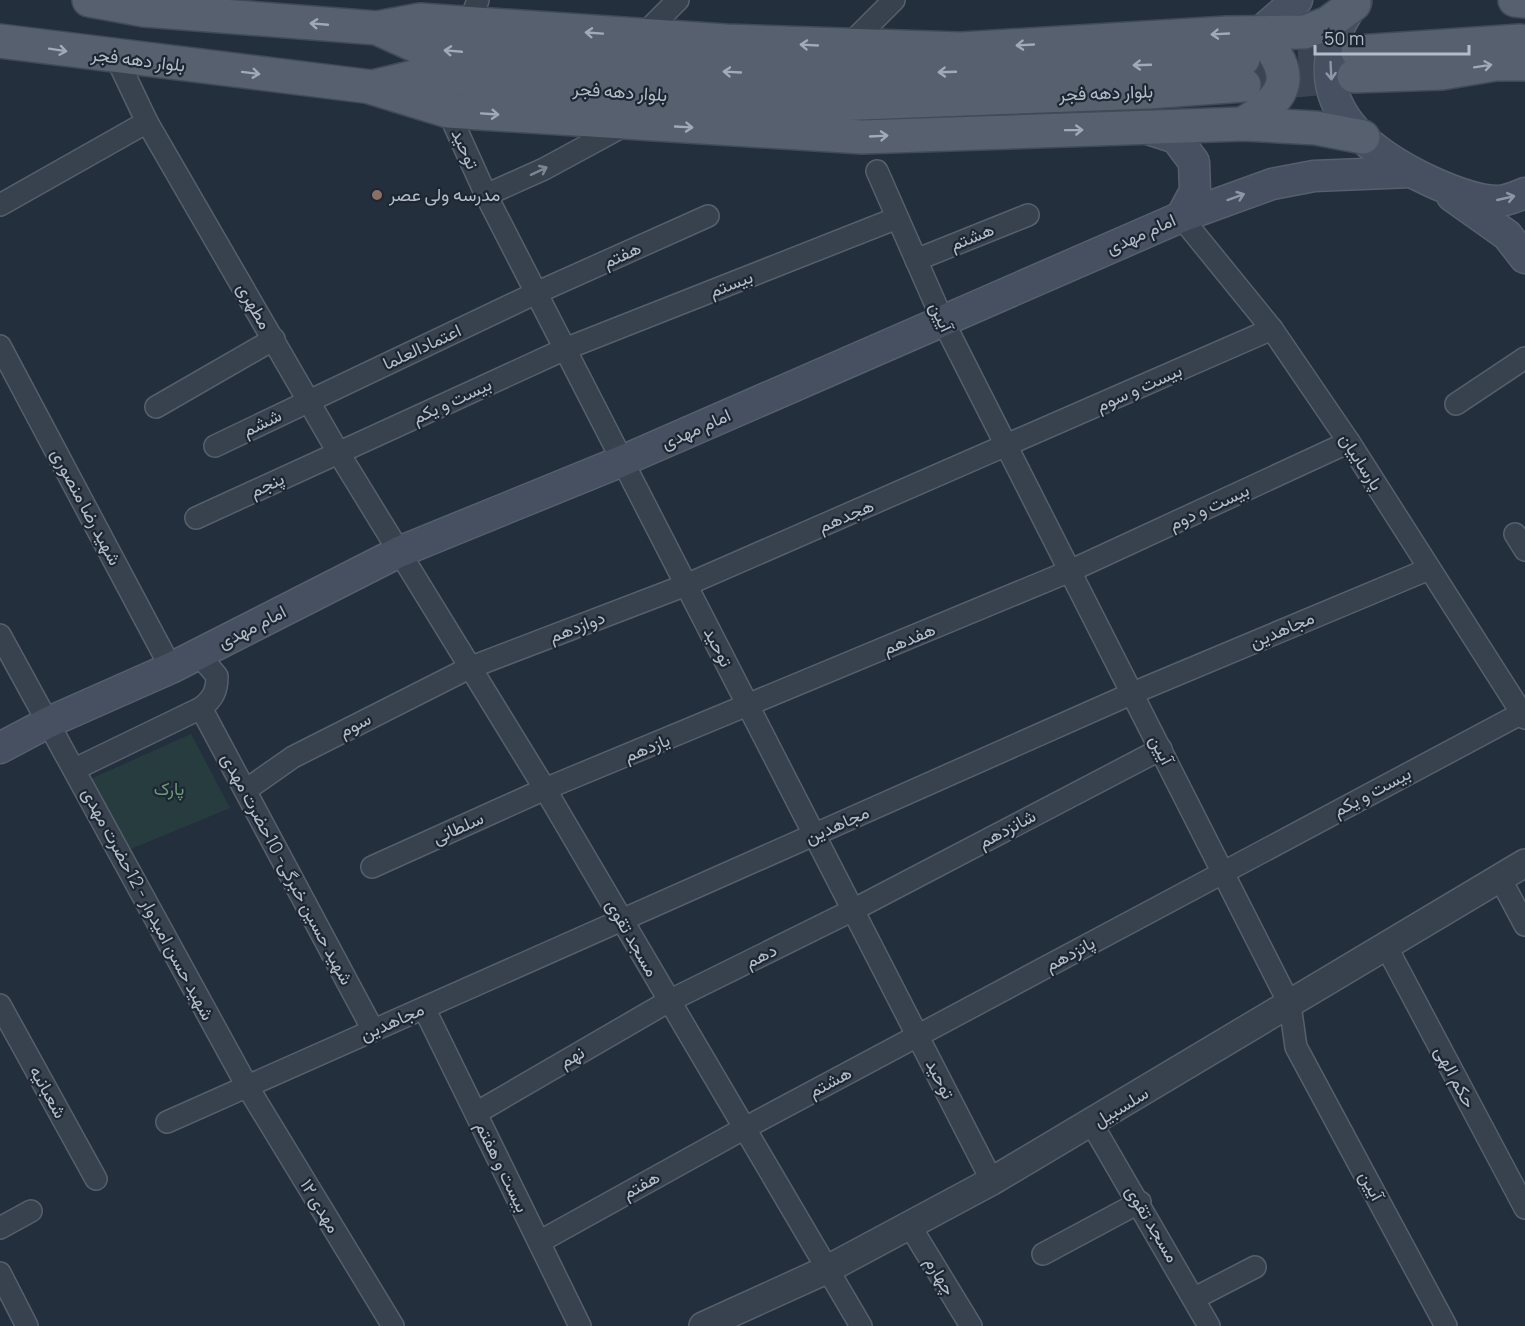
<svg xmlns="http://www.w3.org/2000/svg" width="1525" height="1326" viewBox="0 0 1525 1326" font-family="Manrope,Vazirmatn,sans-serif">
<style>
.green{fill:#263c3f}
.lines{fill:none;stroke-linecap:round;stroke-linejoin:round}
.primary-tunnel{stroke:#3a4453;stroke-width:33;stroke-dasharray:33 16;stroke-linecap:butt}
.minor-casing{stroke:#565f6c;stroke-width:24}
.tertiary-casing{stroke:#565f6c;stroke-width:30}
.secondary-casing{stroke:#565f6c;stroke-width:33}
.primary-casing{stroke:#414a57;stroke-width:36}
.minor{stroke:#38414e;stroke-width:21}
.tertiary{stroke:#38414e;stroke-width:27}
.secondary{stroke:#465061;stroke-width:30}
.primary{stroke:#56606e;stroke-width:33}
.oneway{stroke:#a1aab7}
.oneway2{stroke:#8e96a5}
.oneway3{stroke:#7c8592}
.education-dot{fill:#8d6e63;stroke:#1d2633;stroke-width:2}
.labels{text-anchor:middle;stroke-width:4.5;stroke-linejoin:round;paint-order:stroke}
.street-label{font-size:18px;fill:#b4bcc9;stroke:#1d2633}
.poi-label{font-size:18px;fill:#b4bcc9;stroke:#1d2633;text-anchor:start}
.park-label{font-size:18px;fill:#6b9a76;stroke:#1d2633}
</style>
<rect width="100%" height="100%" fill="#242f3e"/>
<!-- green -->
<path class="green" d="M 191,734 L 230,808 L 126,851 L 86,781 Z"/>
<g class="lines">
<!-- primary-tunnel -->
<g class="primary-tunnel">
<path d="M 1249,58 L 1358,52"/>
<path d="M 1244,85 L 1354,76"/>
</g>
<!-- minor casing -->
<g class="minor-casing">
<g id="minor">
<path d="M 469,24 L 478,0"/>
<path d="M 642,36 L 678,0"/>
<path d="M 847,47 L 894,0"/>
<path d="M 116,57 L 147,122 L 338,452 L 545,789 L 861,1326"/>
<path d="M 448,111 L 486,195 L 992,1181"/>
<path d="M 877,171 L 943,321 L 1290,1005 L 1296,1047 L 1446,1326"/>
<path d="M 486,195 L 544,169 L 627,124"/>
<path d="M 0,205 L 147,122"/>
<path d="M 1181,217 L 1272,329 L 1349,442 L 1525,718"/>
<path d="M 916,260 L 1028,215"/>
<path d="M 0,346 L 171,668"/>
<path d="M 1456,404 L 1525,358"/>
<path d="M 156,407 L 274,339"/>
<path d="M 215,446 L 536,293 L 708,216"/>
<path d="M 196,518 L 565,349 L 897,218"/>
<path d="M 1515,534 L 1525,550"/>
<path d="M 0,635 L 247,1086 L 393,1326"/>
<path d="M 201,708 L 373,1030"/>
<path d="M 75,769 L 201,708 C 213,699 217,691 217,676 L 198,654"/>
<path d="M 246,790 L 293,757 L 469,668 L 686,585 L 1272,329"/>
<path d="M 372,867 L 545,789 L 1070,571 L 1349,442"/>
<path d="M 1500,878 L 1525,925"/>
<path d="M 1386,946 L 1525,1208"/>
<path d="M 0,1005 L 96,1179"/>
<path d="M 424,1008 L 580,1326"/>
<path d="M 476,1113 L 669,1001 L 853,910 L 1161,749"/>
<path d="M 167,1122 L 1133,693 L 1429,569"/>
<path d="M 1092,1124 L 1209,1326"/>
<path d="M 910,1226 L 971,1326"/>
<path d="M 0,1228 L 31,1211"/>
<path d="M 539,1242 L 743,1129 L 1522,713"/>
<path d="M 1043,1254 L 1140,1202"/>
<path d="M 0,1273 L 27,1326"/>
<path d="M 1195,1298 L 1255,1267"/>
</g>
</g>
<!-- tertiary casing -->
<g class="tertiary-casing">
<path id="tertiary" d="M 703,1326 L 826,1270 L 992,1181 L 1525,863"/>
</g>
<!-- secondary casing -->
<g class="secondary-casing">
<g id="secondary">
<path d="M 1356,2 C 1343,16 1338,28 1333,46 C 1315,115 1378,157 1432,182 C 1452,191 1476,201 1498,201 C 1507,201 1517,196 1525,193"/>
<path d="M 1259,33 L 1297,0"/>
<path d="M 1148,129 L 1176,138 L 1194,162 L 1195,191 L 1181,217"/>
<path d="M 1452,196 L 1507,235 L 1525,258"/>
<path d="M 0,748 L 49,722 L 171,668 L 399,552 L 622,461 L 1181,217 L 1272,184 L 1314,176 L 1411,172"/>
</g>
</g>
<!-- primary casing -->
<g class="primary-casing">
<g id="primary">
<path d="M 89,0 L 144,10 L 377,28 L 421,48 L 657,68 L 825,76 L 1161,65 L 1243,59"/>
<path d="M 1515,0 L 1525,1"/>
<path d="M 377,28 L 420,20 L 726,41 L 961,49 L 1227,33 L 1305,32 L 1328,23 L 1354,4"/>
<path d="M 0,41 L 372,87 L 418,76 L 810,105 L 1148,92 L 1244,85"/>
<path d="M 1358,52 L 1520,41"/>
<path d="M 1354,76 L 1442,73 L 1496,64 L 1525,64"/>
<path d="M 373,88 L 448,111 L 862,137 L 1243,124 L 1316,128 L 1363,137"/>
<path d="M 1243,124 C 1289,95 1297,76 1259,33"/>
</g>
</g>
<!-- minor -->
<use href="#minor" class="minor"/>
<!-- tertiary -->
<use href="#tertiary" class="tertiary"/>
<!-- secondary -->
<use href="#secondary" class="secondary"/>
<!-- primary -->
<use href="#primary" class="primary"/>
</g>
<!-- one-way arrows -->
<defs><path id="oneway-shaft" d="M-6 0H5M1.5-3L5.5 0L1.5 3" fill="none" stroke-width="1.6" stroke-linecap="round" stroke-linejoin="round" transform="scale(1.5)"/></defs>
<g class="oneway">
<use href="#oneway-shaft" transform="translate(319 24) rotate(-175)"/>
<use href="#oneway-shaft" transform="translate(594 33) rotate(-176)"/>
<use href="#oneway-shaft" transform="translate(1220 34) rotate(177)"/>
<use href="#oneway-shaft" transform="translate(809 45) rotate(-177)"/>
<use href="#oneway-shaft" transform="translate(1025 45) rotate(177)"/>
<use href="#oneway-shaft" transform="translate(58 50) rotate(9)"/>
<use href="#oneway-shaft" transform="translate(453 51) rotate(-175)"/>
<use href="#oneway-shaft" transform="translate(1142 65) rotate(178)"/>
<use href="#oneway-shaft" transform="translate(1483 66) rotate(-9)"/>
<use href="#oneway-shaft" transform="translate(732 72) rotate(-177)"/>
<use href="#oneway-shaft" transform="translate(947 72) rotate(178)"/>
<use href="#oneway-shaft" transform="translate(251 73) rotate(7)"/>
<use href="#oneway-shaft" transform="translate(490 114) rotate(4)"/>
<use href="#oneway-shaft" transform="translate(684 127) rotate(3)"/>
<use href="#oneway-shaft" transform="translate(1074 130) rotate(-1)"/>
<use href="#oneway-shaft" transform="translate(879 136) rotate(-3)"/>
</g>
<g class="oneway2">
<use href="#oneway-shaft" transform="translate(1331 71) rotate(87)"/>
<use href="#oneway-shaft" transform="translate(1236 197) rotate(-20)"/>
<use href="#oneway-shaft" transform="translate(1506 198) rotate(-13)"/>
</g>
<use class="oneway3" href="#oneway-shaft" transform="translate(539 171) rotate(-25)"/>
<!-- markers -->
<circle class="education-dot" cx="377" cy="195" r="6"/>
<g class="labels">
<!-- street labels -->
<g class="street-label">
<text transform="translate(138 60) rotate(7)" y="6">بلوار دهه فجر</text>
<text transform="translate(620 92) rotate(4)" y="6">بلوار دهه فجر</text>
<text transform="translate(1106 93) rotate(-2)" y="6">بلوار دهه فجر</text>
<text transform="translate(465 149) rotate(66)" y="6">توحید</text>
<text transform="translate(1141 234) rotate(-24)" y="6">امام مهدی</text>
<text transform="translate(972 237) rotate(-22)" y="6">هشتم</text>
<text transform="translate(622 255) rotate(-24)" y="6">هفتم</text>
<text transform="translate(731 284) rotate(-21)" y="6">بیستم</text>
<text transform="translate(254 306) rotate(60)" y="6">مطهری</text>
<text transform="translate(941 317) rotate(65)" y="6">آیین</text>
<text transform="translate(422 347) rotate(-25)" y="6">اعتمادالعلما</text>
<text transform="translate(1139 388) rotate(-24)" y="6">بیست و سوم</text>
<text transform="translate(452 401) rotate(-25)" y="6">بیست و یکم</text>
<text transform="translate(262 423) rotate(-26)" y="6">ششم</text>
<text transform="translate(696 429) rotate(-24)" y="6">امام مهدی</text>
<text transform="translate(1361 462) rotate(57)" y="6">پارساییان</text>
<text transform="translate(267 485) rotate(-25)" y="6">پنجم</text>
<text transform="translate(86 507) rotate(62)" y="6">شهید رضا منصوری</text>
<text transform="translate(1209 507) rotate(-25)" y="6">بیست و دوم</text>
<text transform="translate(846 516) rotate(-23)" y="6">هجدهم</text>
<text transform="translate(252 627) rotate(-27)" y="6">امام مهدی</text>
<text transform="translate(577 627) rotate(-21)" y="6">دوازدهم</text>
<text transform="translate(1282 630) rotate(-23)" y="6">مجاهدین</text>
<text transform="translate(909 639) rotate(-23)" y="6">هفدهم</text>
<text transform="translate(718 647) rotate(63)" y="6">توحید</text>
<text transform="translate(355 725) rotate(-27)" y="6">سوم</text>
<text transform="translate(647 748) rotate(-22)" y="6">یازدهم</text>
<text transform="translate(1161 750) rotate(63)" y="6">آیین</text>
<text transform="translate(1372 792) rotate(-28)" y="6">بیست و یکم</text>
<text transform="translate(837 825) rotate(-24)" y="6">مجاهدین</text>
<text transform="translate(458 828) rotate(-24)" y="6">سلطانی</text>
<text transform="translate(1007 829) rotate(-28)" y="6">شانزدهم</text>
<text transform="translate(287 869) rotate(62)" y="6">شهید حسین خبرگی- 10حضرت مهدی</text>
<text transform="translate(148 904) rotate(62)" y="6">شهید حسن امیدوار - 12حضرت مهدی</text>
<text transform="translate(632 938) rotate(60)" y="6">مسجد تقوی</text>
<text transform="translate(1070 954) rotate(-28)" y="6">پانزدهم</text>
<text transform="translate(761 956) rotate(-26)" y="6">دهم</text>
<text transform="translate(392 1022) rotate(-24)" y="6">مجاهدین</text>
<text transform="translate(572 1057) rotate(-30)" y="6">نهم</text>
<text transform="translate(1455 1077) rotate(62)" y="6">حکم الهی</text>
<text transform="translate(940 1079) rotate(63)" y="6">توحید</text>
<text transform="translate(830 1082) rotate(-28)" y="6">هشتم</text>
<text transform="translate(48 1092) rotate(61)" y="6">شعبانیه</text>
<text transform="translate(1121 1107) rotate(-31)" y="6">سلسبیل</text>
<text transform="translate(502 1167) rotate(64)" y="6">بیست و هفتم</text>
<text transform="translate(641 1185) rotate(-29)" y="6">هفتم</text>
<text transform="translate(1371 1186) rotate(62)" y="6">آیین</text>
<text transform="translate(320 1206) rotate(59)" y="6">مهدی ۱۲</text>
<text transform="translate(1152 1224) rotate(59)" y="6">مسجد تقوی</text>
<text transform="translate(940 1276) rotate(59)" y="6">چهارم</text>
</g>
<!-- poi labels -->
<g class="poi-label">
<text x="389" y="201">مدرسه ولی عصر</text>
</g>
<!-- park labels -->
<g class="park-label">
<text x="169" y="795">پارک</text>
</g>
</g>
<!-- scale -->
<path d="M1315 45v9h154v-9" fill="none" stroke="#b4bcc9" stroke-width="3"/>
<text x="1324" y="45" font-size="18" fill="#b4bcc9" stroke="#1d2633" stroke-width="4.5" paint-order="stroke">50 m</text>
</svg>
